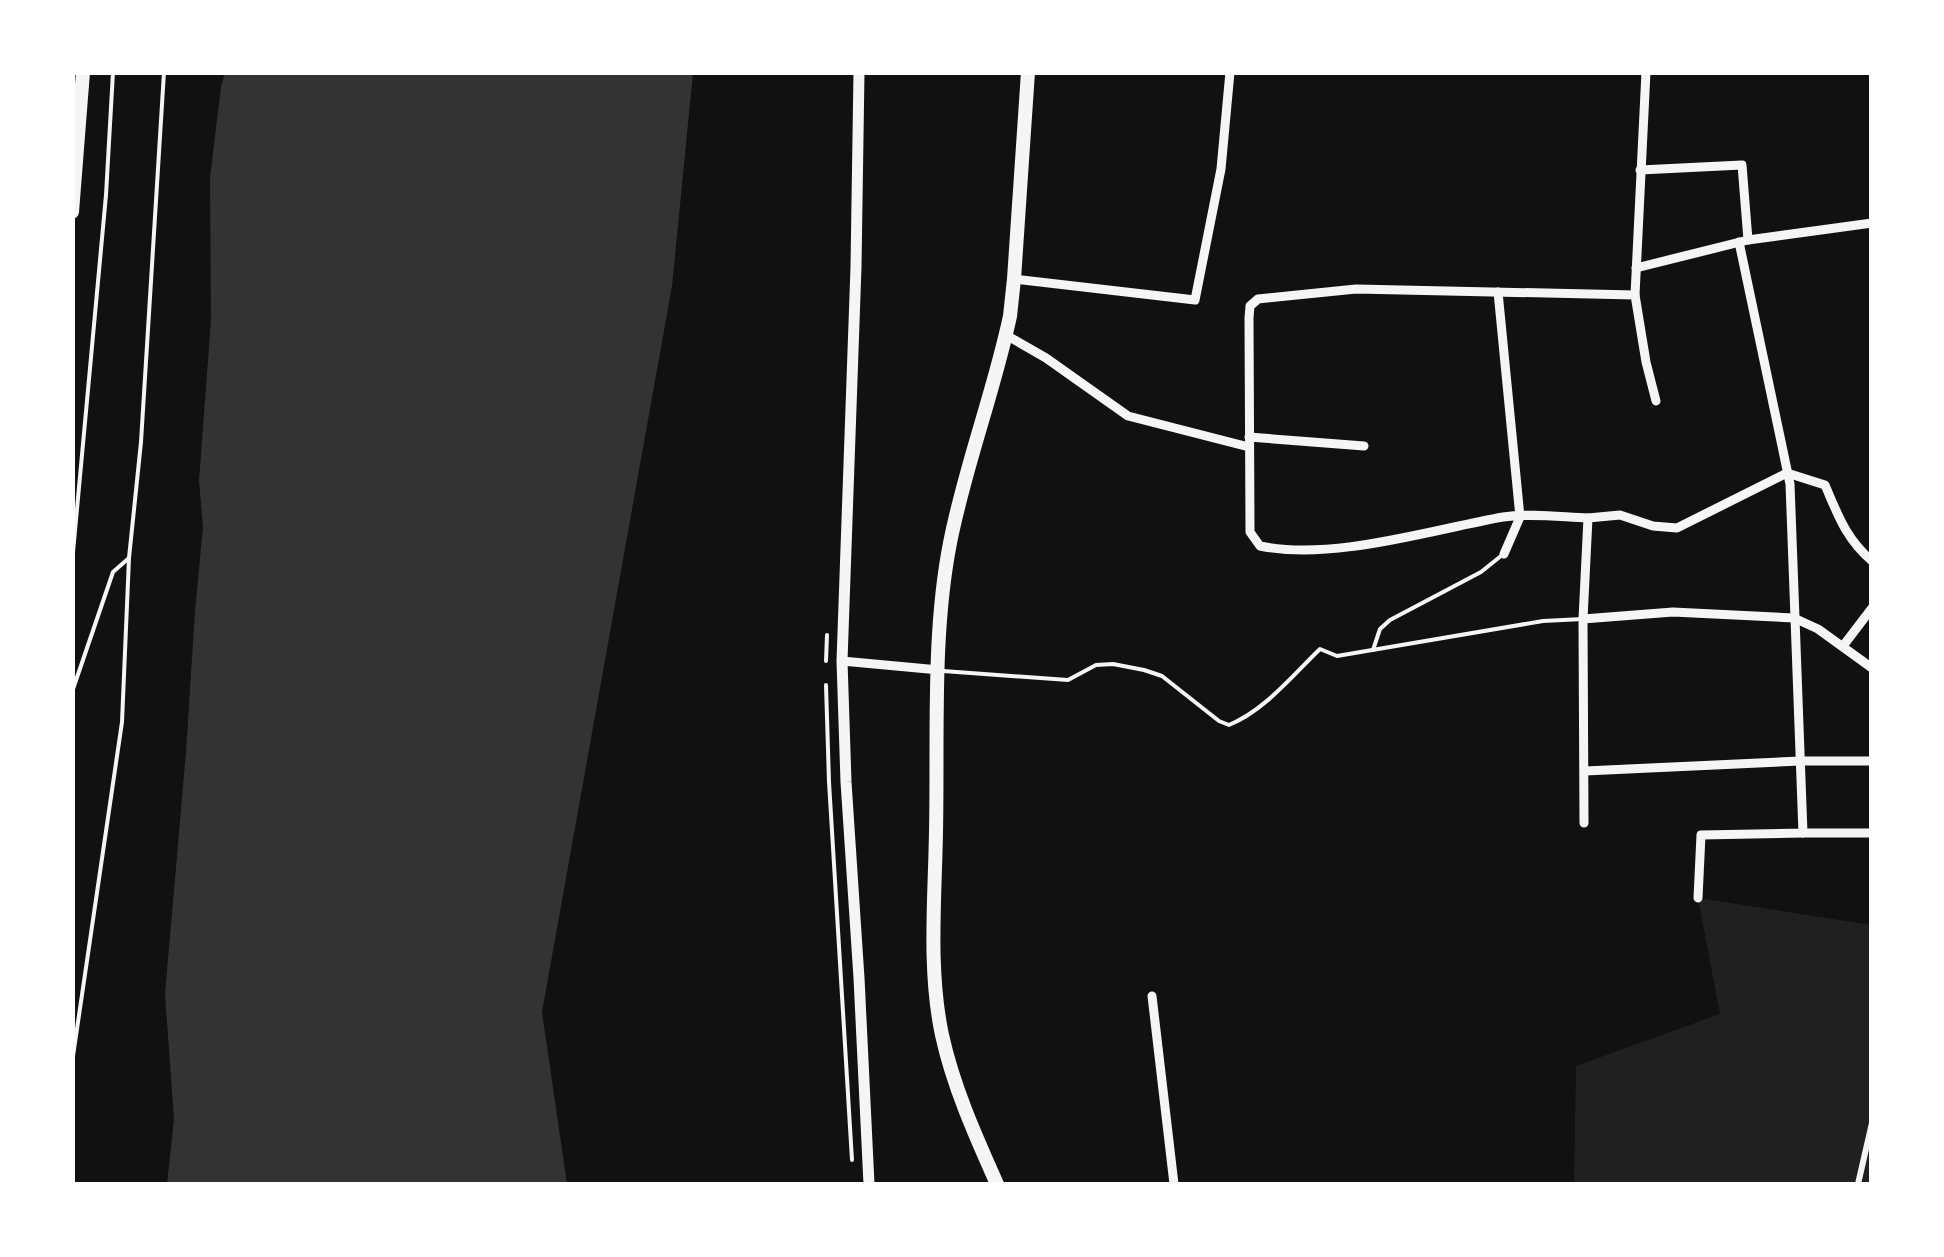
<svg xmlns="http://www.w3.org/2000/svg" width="1944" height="1257" viewBox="0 0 1944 1257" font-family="Raleway,sans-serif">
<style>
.green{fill:#202020}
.water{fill:#333}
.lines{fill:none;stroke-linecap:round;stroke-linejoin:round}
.path{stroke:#f5f5f5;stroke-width:4}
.service{stroke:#f5f5f5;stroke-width:4}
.pedestrian{stroke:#f5f5f5;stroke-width:6}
.minor{stroke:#f5f5f5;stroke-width:9}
.secondary{stroke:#f5f5f5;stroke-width:11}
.primary{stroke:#f5f5f5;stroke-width:14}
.trunk{stroke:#f5f5f5;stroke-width:14}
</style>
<rect width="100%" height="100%" fill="#111"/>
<!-- green -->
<path class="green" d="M 1698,898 L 1871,925 L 1871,1184 L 1574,1184 L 1576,1066 L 1720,1014 Z"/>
<!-- water -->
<path class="water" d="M 225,73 L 693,73 L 672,286 L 542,1012 L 567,1184 L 167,1184 L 174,1119 L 165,994 L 186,752 L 195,611 L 203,527 L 199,481 L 211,320 L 210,178 L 221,87 Z"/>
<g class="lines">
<!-- path -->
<g class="path">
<path d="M 72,563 L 106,195 L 113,72"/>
<path d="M 826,661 L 827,635"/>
<path d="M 826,685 L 829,782 L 852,1160"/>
<path d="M 72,692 L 113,572 L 129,558"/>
<path d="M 72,1063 L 122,722 L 129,558 L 141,442 L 164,72"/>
</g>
<!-- service -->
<g class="service">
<path d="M 1373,650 L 1380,629 L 1390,620 L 1481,572 L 1501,556"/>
<path d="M 943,671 L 1068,680 L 1096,665 L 1113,664 L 1144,670 L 1162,676 L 1219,721 L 1229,725 C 1265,710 1292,676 1320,649 L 1337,656 L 1543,621 L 1583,619"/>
</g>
<!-- pedestrian -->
<path class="pedestrian" d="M 1858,1184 L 1872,1123"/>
<!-- minor -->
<g class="minor">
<path d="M 1646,72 L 1635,295 L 1646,362 L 1656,401"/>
<path d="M 1640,170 L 1742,165 L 1748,240"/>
<path d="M 1636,268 L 1748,240 L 1872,223"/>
<path d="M 1014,279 L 1195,300 L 1221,169 L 1230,72"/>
<path d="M 1498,292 L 1520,517 L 1504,554"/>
<path d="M 1006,335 L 1046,358 L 1128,416 L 1249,447"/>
<path d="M 1249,437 L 1364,446"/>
<path d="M 1588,518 L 1620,515 L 1653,526 L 1677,528 L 1787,473 L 1825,485 C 1838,515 1846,539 1872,561"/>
<path d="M 1583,619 L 1673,612 L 1794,618 L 1818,629 L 1872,668"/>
<path d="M 1843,646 L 1872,608"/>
<path d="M 842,661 L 939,670"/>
<path d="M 1585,771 L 1800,761 L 1872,761"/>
<path d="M 1584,823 L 1583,619 L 1588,518 C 1561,517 1530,513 1503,517 C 1430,530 1333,561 1260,546 L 1250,532 L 1249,318 L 1250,306 L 1258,299 L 1356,289 L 1635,295"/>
<path d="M 1803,833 L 1872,833"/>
<path d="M 1698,898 L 1701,835 L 1803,833 L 1790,484 L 1739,242"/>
<path d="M 1152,996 L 1174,1184"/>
</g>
<!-- secondary -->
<path class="secondary" d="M 859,72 L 856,267 L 842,661 L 846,782 L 859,978 L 869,1184"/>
<!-- primary -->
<path class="primary" d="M 72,212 L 83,72"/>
<!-- trunk -->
<path class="trunk" d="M 997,1184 C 976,1137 953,1086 942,1035 C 928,969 935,898 936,831 C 938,737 932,635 950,543 C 965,466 994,392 1010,316 L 1014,279 L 1028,72"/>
</g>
<!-- border -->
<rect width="1944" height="1257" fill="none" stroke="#ffffff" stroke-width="150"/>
</svg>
